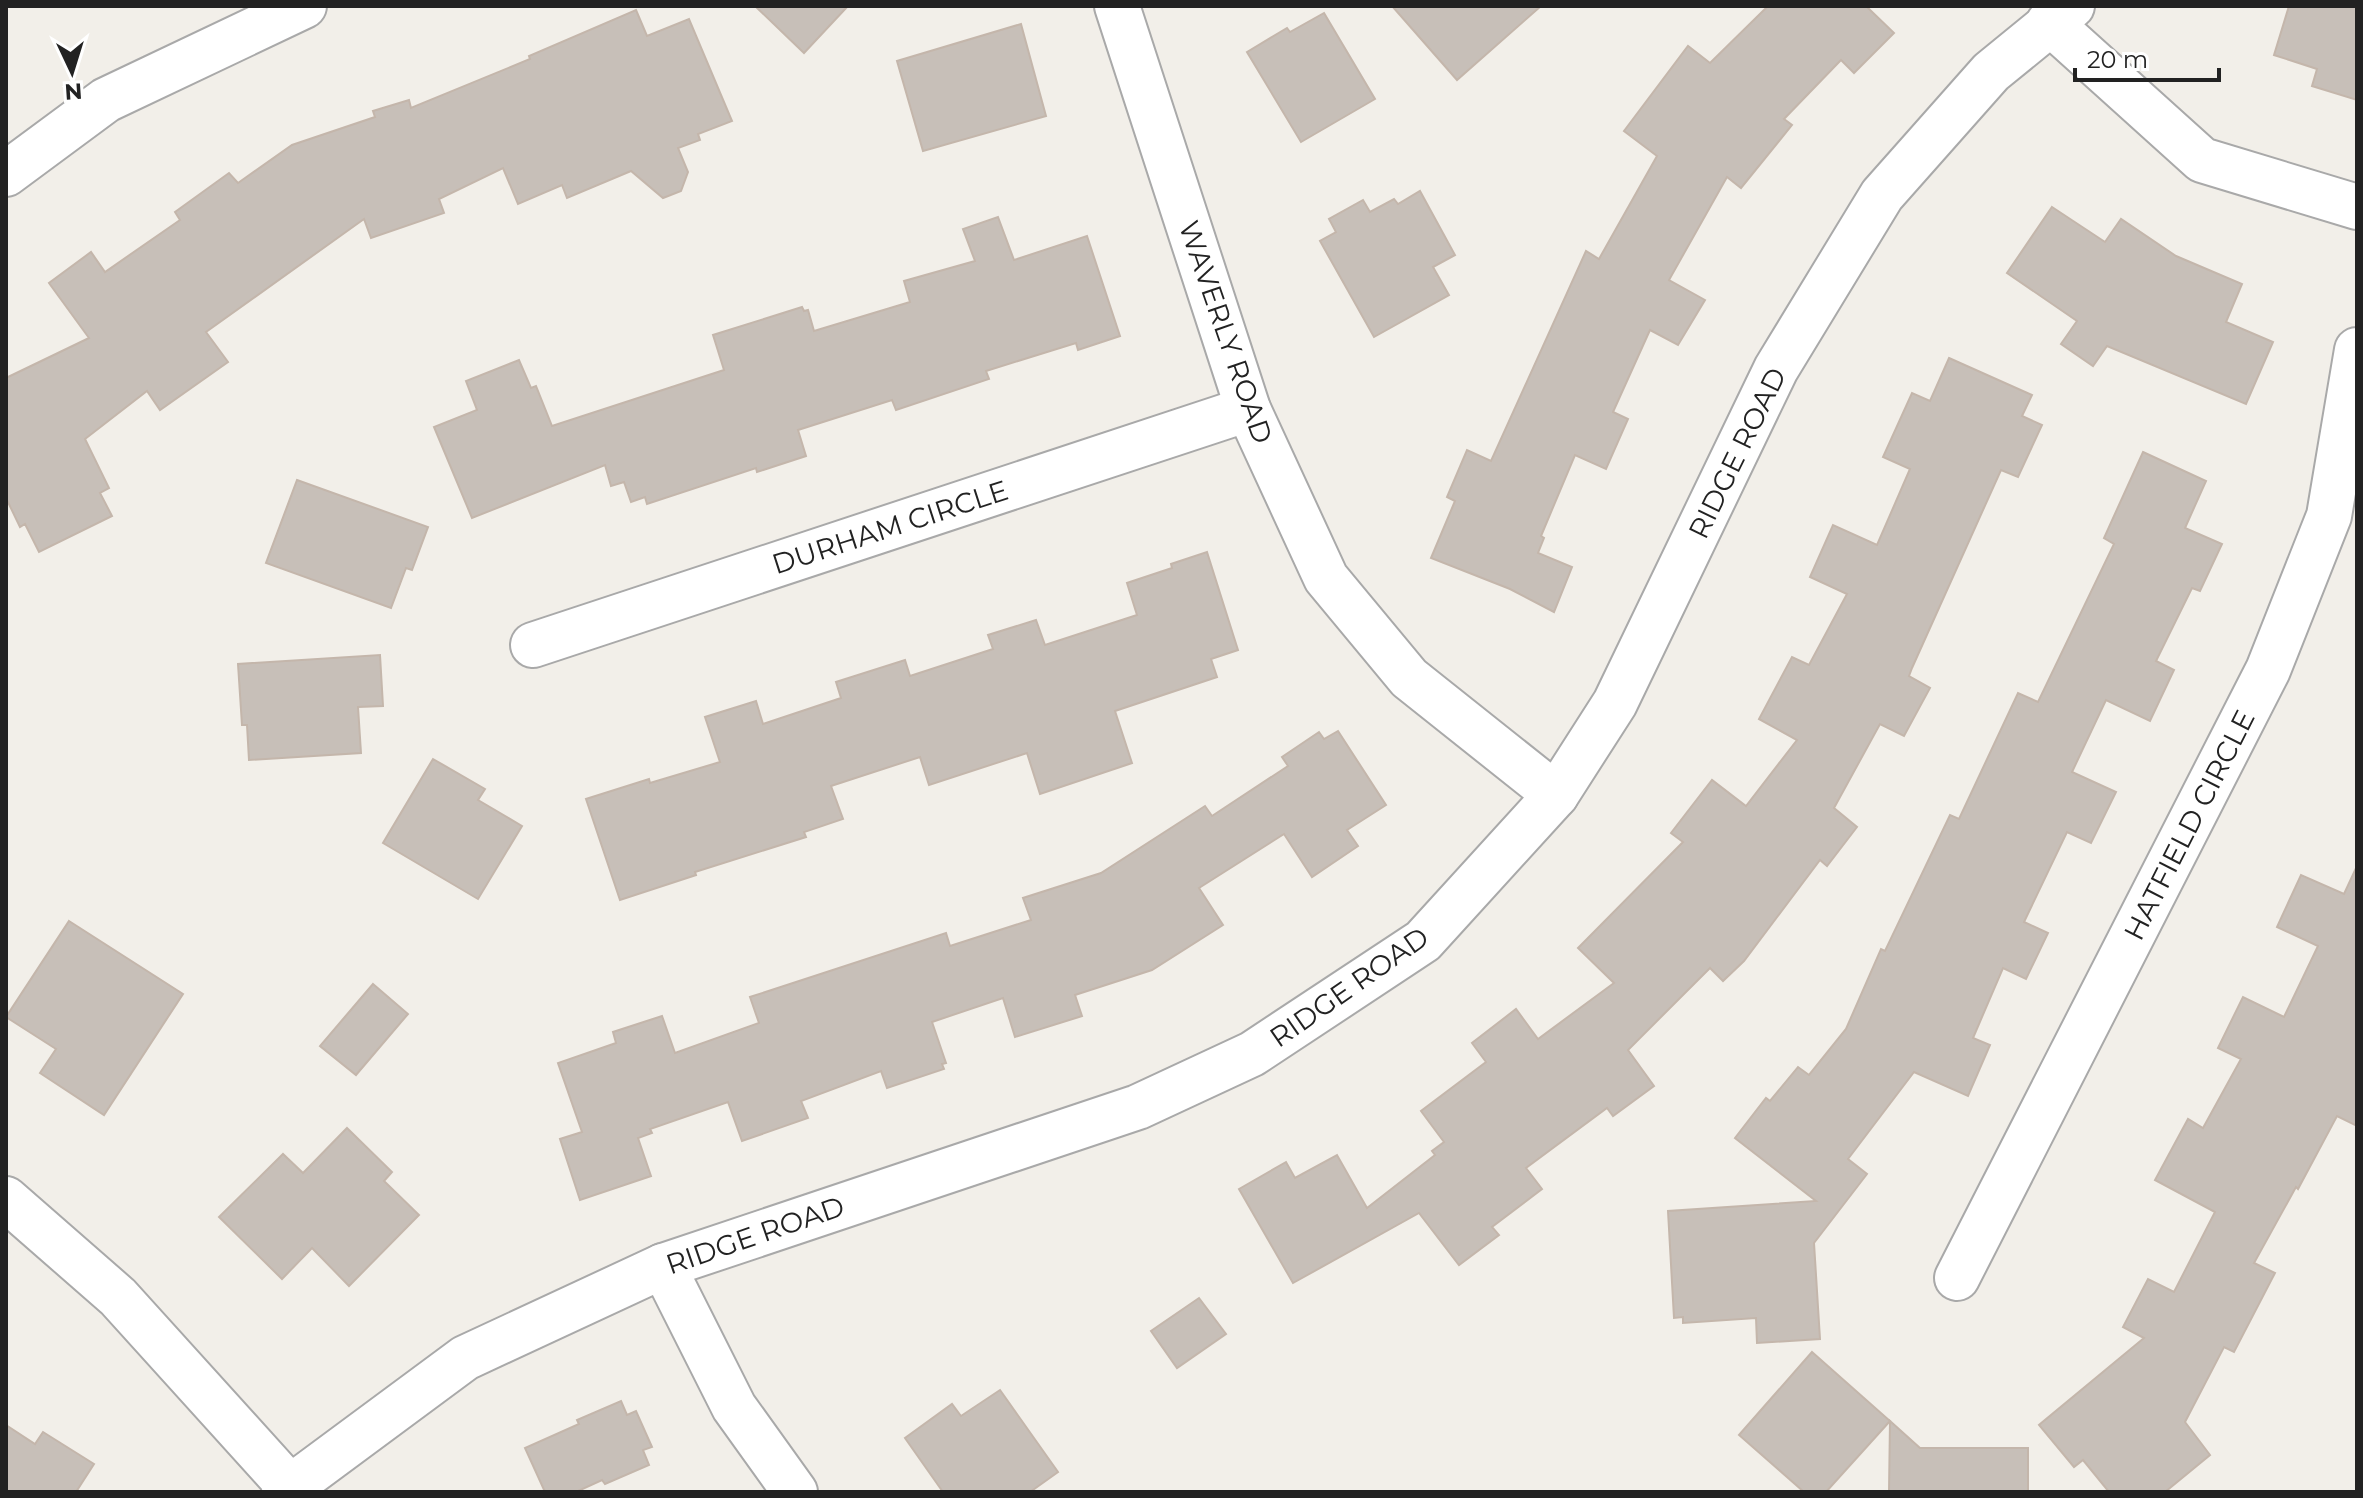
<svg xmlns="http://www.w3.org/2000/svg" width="2363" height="1498" viewBox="0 0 2363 1498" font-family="Montserrat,sans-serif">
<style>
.building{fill:#c7bfb8;stroke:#c4b6ab;stroke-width:2}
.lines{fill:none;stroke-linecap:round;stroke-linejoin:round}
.minor-casing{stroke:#a9a9a9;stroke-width:48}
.minor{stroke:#fff;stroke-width:44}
.labels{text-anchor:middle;stroke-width:7;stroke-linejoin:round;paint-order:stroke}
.street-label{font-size:28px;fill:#222;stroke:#fff}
</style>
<rect width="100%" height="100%" fill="#f2efe9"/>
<!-- building -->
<g class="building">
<path d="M 755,6 L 848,6 L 804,53 Z"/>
<path d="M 1392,6 L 1541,6 L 1457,80 Z"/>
<path d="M 1768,6 L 1866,6 L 1894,33 L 1854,73 L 1841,60 L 1784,119 L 1792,125 L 1741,188 L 1727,177 L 1669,280 L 1705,300 L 1678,345 L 1650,330 L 1613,412 L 1628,419 L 1606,469 L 1575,455 L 1541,536 L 1544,538 L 1538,553 L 1572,567 L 1554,612 L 1510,589 L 1431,558 L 1455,501 L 1447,497 L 1467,450 L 1491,461 L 1586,251 L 1599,259 L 1657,156 L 1624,131 L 1688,46 L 1710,63 Z"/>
<path d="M 2289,6 L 2357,6 L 2357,100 L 2312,86 L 2317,69 L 2274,55 Z"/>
<path d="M 636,10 L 647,36 L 689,19 L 732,121 L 698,134 L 700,140 L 678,148 L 688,172 L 681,191 L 663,198 L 631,171 L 567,198 L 562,185 L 518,204 L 503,168 L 439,199 L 444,213 L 371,238 L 364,219 L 206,332 L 228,362 L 160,410 L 147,391 L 85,439 L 109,488 L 100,493 L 112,516 L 39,552 L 25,524 L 20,527 L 6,498 L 6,378 L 89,338 L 49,283 L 91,252 L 105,272 L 180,220 L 175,212 L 229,173 L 238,183 L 292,145 L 375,117 L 373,111 L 409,100 L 411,108 L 530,59 L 529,56 Z"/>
<path d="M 1324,13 L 1375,99 L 1301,142 L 1247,52 L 1287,28 L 1290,32 Z"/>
<path d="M 1021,24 L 1046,116 L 923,151 L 897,61 Z"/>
<path d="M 1420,191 L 1455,255 L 1433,267 L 1449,295 L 1374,337 L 1320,241 L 1336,232 L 1329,219 L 1363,200 L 1370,212 L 1394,199 L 1398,204 Z"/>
<path d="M 2052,207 L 2105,242 L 2121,219 L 2176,256 L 2242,284 L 2226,322 L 2273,342 L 2246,404 L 2107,346 L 2093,366 L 2061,344 L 2077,321 L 2007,273 Z"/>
<path d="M 998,217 L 1014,260 L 1087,236 L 1120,336 L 1078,350 L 1076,343 L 986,371 L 989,379 L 896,410 L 892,400 L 798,430 L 806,456 L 757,472 L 756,468 L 647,504 L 645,497 L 631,502 L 624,482 L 611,486 L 605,465 L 472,518 L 434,427 L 477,410 L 466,381 L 519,360 L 531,388 L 536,386 L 552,426 L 724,370 L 713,335 L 802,307 L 804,311 L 808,310 L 814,331 L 910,302 L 904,281 L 975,261 L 963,229 Z"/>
<path d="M 1949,358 L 2032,395 L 2022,416 L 2042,425 L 2018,477 L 2001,470 L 1912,668 L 1909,676 L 1930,688 L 1904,736 L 1880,724 L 1834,808 L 1857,827 L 1827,866 L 1820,860 L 1744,961 L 1723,981 L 1710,968 L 1628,1050 L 1654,1086 L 1613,1116 L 1607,1108 L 1526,1168 L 1542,1189 L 1492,1227 L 1499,1235 L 1459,1265 L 1419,1213 L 1293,1283 L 1239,1189 L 1286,1162 L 1295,1178 L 1337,1155 L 1367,1208 L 1435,1155 L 1432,1151 L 1444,1142 L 1421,1111 L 1486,1062 L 1472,1043 L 1516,1009 L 1538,1039 L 1614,983 L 1578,948 L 1683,842 L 1671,833 L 1712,780 L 1746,806 L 1797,740 L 1759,719 L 1792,657 L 1809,665 L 1847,594 L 1810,577 L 1833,525 L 1877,545 L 1910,469 L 1883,457 L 1912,393 L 1930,401 Z"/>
<path d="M 2143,452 L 2206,481 L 2185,528 L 2222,544 L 2200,591 L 2192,588 L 2156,661 L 2174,670 L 2150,721 L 2106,700 L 2072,772 L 2116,792 L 2091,843 L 2067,832 L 2024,922 L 2048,933 L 2026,979 L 2003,968 L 1973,1038 L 1990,1045 L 1968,1096 L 1914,1072 L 1848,1159 L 1867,1174 L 1814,1243 L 1820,1339 L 1757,1343 L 1756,1318 L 1683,1323 L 1683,1317 L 1674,1318 L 1668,1211 L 1816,1201 L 1735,1138 L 1766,1098 L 1770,1101 L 1798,1067 L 1809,1075 L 1846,1029 L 1881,949 L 1885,951 L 1950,815 L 1959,819 L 2018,693 L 2038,702 L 2114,544 L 2104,538 Z"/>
<path d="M 297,480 L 428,527 L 412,570 L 406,568 L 391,608 L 266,563 Z"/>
<path d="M 1207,552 L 1238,650 L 1211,659 L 1217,677 L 1115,711 L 1132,763 L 1040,794 L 1027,753 L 929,785 L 920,757 L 831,786 L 843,819 L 804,832 L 806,837 L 695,872 L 696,875 L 620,900 L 586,799 L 649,779 L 650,783 L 720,762 L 705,717 L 756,701 L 763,724 L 841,698 L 836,682 L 905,660 L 910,676 L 993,649 L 988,635 L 1036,620 L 1045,645 L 1137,615 L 1127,583 L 1172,568 L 1171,564 Z"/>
<path d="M 380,655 L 383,706 L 358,707 L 361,753 L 249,760 L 247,725 L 242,725 L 238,664 Z"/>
<path d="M 1338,731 L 1386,805 L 1347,830 L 1358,846 L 1312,877 L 1284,834 L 1199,888 L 1223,925 L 1152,970 L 1075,995 L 1082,1016 L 1015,1037 L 1003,998 L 932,1022 L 946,1063 L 942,1064 L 944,1069 L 887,1088 L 881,1071 L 801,1101 L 808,1118 L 742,1141 L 728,1102 L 650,1129 L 652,1133 L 638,1138 L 651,1176 L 580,1200 L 560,1139 L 582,1132 L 558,1063 L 616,1043 L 613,1032 L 662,1016 L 675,1053 L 759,1023 L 750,997 L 946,933 L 950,946 L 1031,920 L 1023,898 L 1101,873 L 1205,806 L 1212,816 L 1288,766 L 1282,757 L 1319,732 L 1324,739 Z"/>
<path d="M 433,759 L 485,789 L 478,800 L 522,826 L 478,899 L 383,843 Z"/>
<path d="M 2357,866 L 2357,1126 L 2337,1116 L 2298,1189 L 2296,1187 L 2254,1263 L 2275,1273 L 2234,1352 L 2224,1347 L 2185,1422 L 2210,1455 L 2165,1492 L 2109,1492 L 2083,1460 L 2074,1467 L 2039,1425 L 2144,1338 L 2123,1327 L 2148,1279 L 2174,1292 L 2215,1212 L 2155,1180 L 2188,1119 L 2203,1128 L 2241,1059 L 2218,1048 L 2243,997 L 2284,1017 L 2318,946 L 2277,927 L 2301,875 L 2344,894 Z"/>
<path d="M 69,921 L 183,994 L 104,1115 L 40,1073 L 56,1049 L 6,1017 Z"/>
<path d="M 373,984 L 408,1014 L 356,1075 L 320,1046 Z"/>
<path d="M 347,1128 L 392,1172 L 384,1181 L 419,1215 L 349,1286 L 312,1248 L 282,1279 L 219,1217 L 283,1154 L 303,1173 Z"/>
<path d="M 1199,1298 L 1226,1334 L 1177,1368 L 1151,1331 Z"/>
<path d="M 1812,1352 L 1890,1421 L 1826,1492 L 1804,1492 L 1739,1435 Z"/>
<path d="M 1000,1390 L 1058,1472 L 1030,1492 L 943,1492 L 905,1438 L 952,1404 L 961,1416 Z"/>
<path d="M 621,1401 L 627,1415 L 636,1411 L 652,1447 L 643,1450 L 649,1465 L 605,1484 L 602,1480 L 576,1492 L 545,1492 L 525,1448 L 579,1424 L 577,1420 Z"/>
<path d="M 1890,1421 L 1920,1448 L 2028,1448 L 2028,1492 L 1889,1492 Z"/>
<path d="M 6,1425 L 35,1444 L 43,1432 L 94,1464 L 76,1492 L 6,1492 Z"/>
</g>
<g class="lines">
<!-- minor casing -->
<g class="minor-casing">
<g id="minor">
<path d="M 1117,6 L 1248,409 L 1326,578 L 1409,678 L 1556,795"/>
<path d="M 2049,22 L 2202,160 L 2357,207"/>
<path d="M 6,174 L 106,100 L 304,6"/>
<path d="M 533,645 L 1248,409"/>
<path d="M 6,1199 L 118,1297 L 289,1486"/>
<path d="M 663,1266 L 734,1407 L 795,1492"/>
<path d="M 1957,1278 L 2268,670 L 2329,516 L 2357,350"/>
<path d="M 284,1492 L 465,1358 L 663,1266 L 1138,1107 L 1252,1054 L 1423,941 L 1556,795 L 1615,703 L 1776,369 L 1882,195 L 1991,72 L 2072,6"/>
</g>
</g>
<!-- minor -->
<use href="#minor" class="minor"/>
</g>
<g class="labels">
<!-- street labels -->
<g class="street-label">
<text transform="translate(1226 332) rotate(71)" y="10">WAVERLY ROAD</text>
<text transform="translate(1737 453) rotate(-64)" y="10">RIDGE ROAD</text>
<text transform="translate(890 527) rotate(-18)" y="10">DURHAM CIRCLE</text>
<text transform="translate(2189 825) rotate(-63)" y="10">HATFIELD CIRCLE</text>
<text transform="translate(1349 987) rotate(-35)" y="10">RIDGE ROAD</text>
<text transform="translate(755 1235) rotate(-19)" y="10">RIDGE ROAD</text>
</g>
</g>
<!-- border -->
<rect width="2363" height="1498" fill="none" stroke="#222222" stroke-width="16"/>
<!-- north arrow -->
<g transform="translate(72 72) rotate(176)" stroke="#ffffff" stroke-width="6" paint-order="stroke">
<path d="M0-6L14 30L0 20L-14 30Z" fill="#222222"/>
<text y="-12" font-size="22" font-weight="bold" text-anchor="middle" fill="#222222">N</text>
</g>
<!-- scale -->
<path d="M2075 68v12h144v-12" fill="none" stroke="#222222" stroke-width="4"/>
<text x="2087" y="68" font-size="24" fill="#222222" stroke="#ffffff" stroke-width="6" paint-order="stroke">20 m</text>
</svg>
